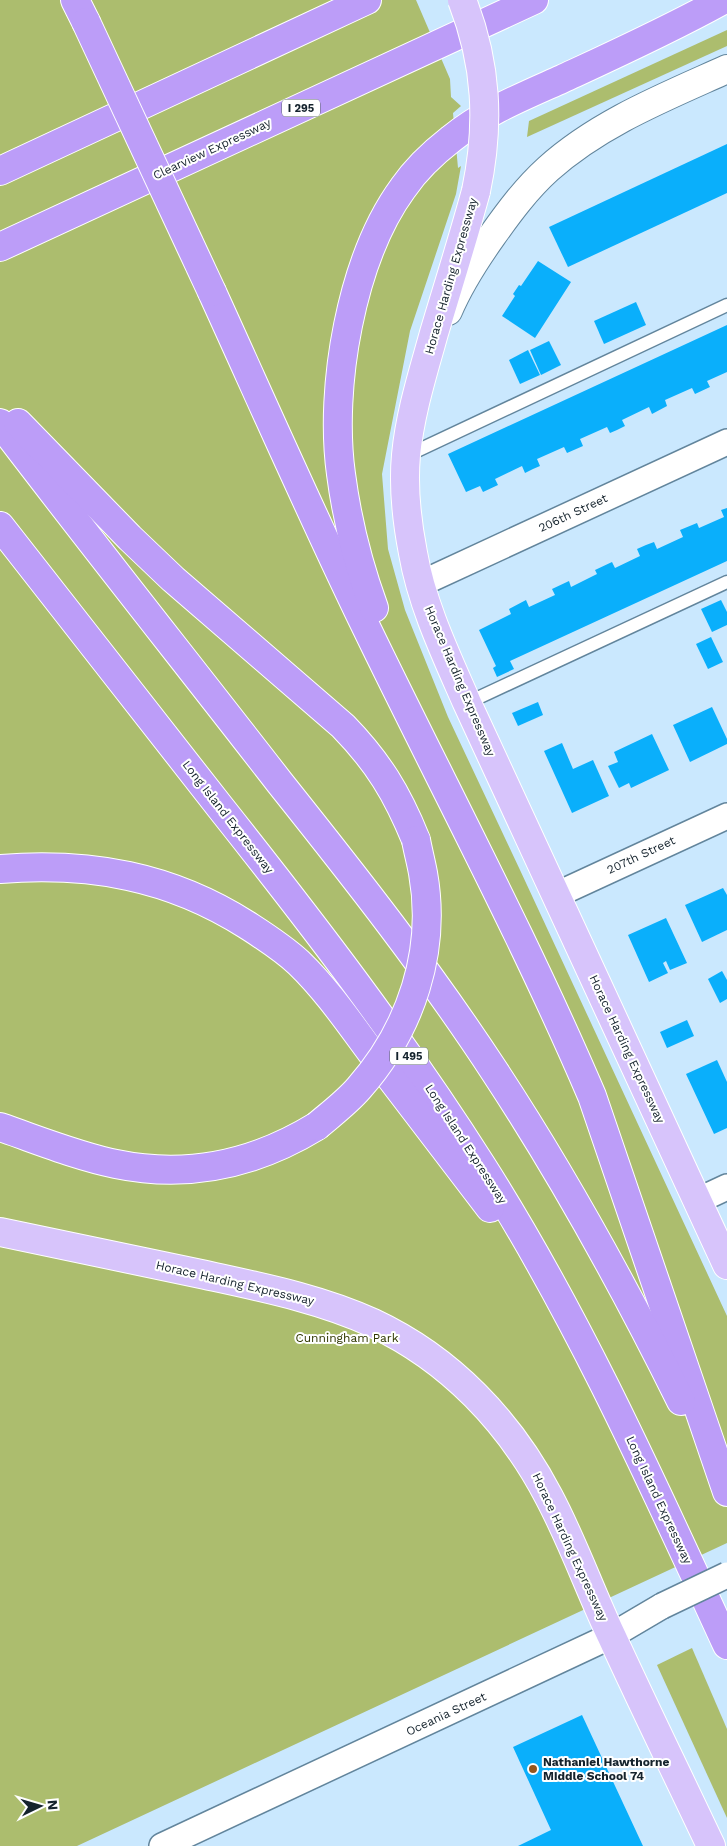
<svg xmlns="http://www.w3.org/2000/svg" width="727" height="1846" viewBox="0 0 727 1846" font-family="'Work Sans',sans-serif">
<style>
.green{fill:#acbd6e}
.building{fill:#0aaffb}
.lines{fill:none;stroke-linecap:round;stroke-linejoin:round}
.service-casing{stroke:#62859c;stroke-width:15}
.minor-casing{stroke:#62859c;stroke-width:28}
.tertiary-casing{stroke:#62859c;stroke-width:30}
.primary-casing{stroke:#fff;stroke-width:30}
.motorway-casing{stroke:#fff;stroke-width:30}
.service{stroke:#fff;stroke-width:12}
.minor{stroke:#fff;stroke-width:25}
.tertiary{stroke:#fff;stroke-width:28}
.primary{stroke:#d7c4fb;stroke-width:28}
.motorway{stroke:#bc9df8;stroke-width:28}
.minor-bridge-casing{stroke:#62859c;stroke-width:28;stroke-linecap:butt}
.primary-bridge-casing{stroke:#fff;stroke-width:30;stroke-linecap:butt}
.motorway-bridge-casing{stroke:#fff;stroke-width:30;stroke-linecap:butt}
.minor-bridge{stroke:#fff;stroke-width:25}
.primary-bridge{stroke:#d7c4fb;stroke-width:28}
.motorway-bridge{stroke:#bc9df8;stroke-width:28}
.poi-dot{fill:#95561d;stroke:#fff;stroke-width:2}
.labels{text-anchor:middle;stroke-width:4;stroke-linejoin:round;paint-order:stroke}
.shield{fill:#fff;stroke:#5b656c;stroke-width:1}
.shield-label{font-size:11px;font-weight:bold;fill:#15232d}
.street-label{font-size:12px;fill:#15232d;stroke:#fff}
.park-label{font-size:12px;fill:#2f3700;stroke:#fff}
.poi-label{font-size:12px;font-weight:bold;fill:#15232d;stroke:#fff;text-anchor:start}
</style>
<rect width="100%" height="100%" fill="#cae8fe"/>
<!-- green -->
<g class="green">
<path d="M 0,0 L 416,0 L 450,79 L 451,97 L 461,106 L 453,113 L 458,168 L 461,166 L 456,194 L 410,331 L 382,474 L 388,549 L 405,610 L 448,717 L 520,870 L 727,1316 L 727,1543 L 77,1846 L 0,1846 Z"/>
<path d="M 727,30 L 727,46 L 527,137 L 529,121 Z"/>
<path d="M 692,1648 L 727,1729 L 727,1818 L 657,1665 Z"/>
</g>
<!-- building -->
<g class="building">
<path d="M 727,144 L 727,193 L 568,267 L 549,227 Z"/>
<path d="M 538,261 L 571,282 L 535,338 L 502,316 L 515,296 L 513,294 L 519,285 L 521,286 Z"/>
<path d="M 636,302 L 646,325 L 604,344 L 594,321 Z"/>
<path d="M 727,325 L 727,372 L 707,381 L 710,387 L 695,394 L 692,388 L 665,400 L 667,406 L 652,414 L 649,407 L 622,420 L 625,426 L 617,430 L 610,433 L 607,427 L 580,439 L 583,446 L 567,453 L 564,447 L 537,459 L 540,466 L 533,469 L 525,473 L 522,466 L 495,479 L 498,485 L 483,492 L 480,486 L 466,492 L 448,454 Z"/>
<path d="M 549,341 L 561,365 L 541,375 L 530,350 Z"/>
<path d="M 528,350 L 540,375 L 520,384 L 509,360 Z"/>
<path d="M 727,508 L 727,561 L 510,661 L 514,669 L 497,677 L 493,668 L 496,666 L 479,630 L 511,614 L 509,609 L 526,600 L 529,607 L 555,595 L 552,589 L 569,581 L 571,587 L 597,574 L 595,570 L 612,562 L 615,568 L 640,556 L 637,549 L 646,545 L 654,542 L 657,549 L 683,537 L 680,530 L 697,523 L 699,528 L 724,517 L 721,510 Z"/>
<path d="M 721,600 L 727,612 L 727,625 L 712,632 L 701,609 Z"/>
<path d="M 711,637 L 723,662 L 708,669 L 696,644 Z"/>
<path d="M 538,702 L 543,715 L 518,726 L 512,713 Z"/>
<path d="M 712,707 L 727,739 L 727,744 L 690,762 L 673,725 Z"/>
<path d="M 652,734 L 669,770 L 631,788 L 629,783 L 619,788 L 608,766 L 618,762 L 614,752 Z"/>
<path d="M 562,743 L 573,769 L 593,760 L 609,796 L 572,813 L 544,751 Z"/>
<path d="M 723,888 L 727,895 L 727,930 L 702,942 L 685,905 Z"/>
<path d="M 666,918 L 687,963 L 670,970 L 666,961 L 663,963 L 668,973 L 649,982 L 628,935 Z"/>
<path d="M 722,971 L 727,980 L 727,999 L 720,1003 L 708,979 Z"/>
<path d="M 687,1020 L 694,1036 L 667,1048 L 660,1032 Z"/>
<path d="M 717,1060 L 727,1082 L 727,1128 L 714,1134 L 686,1074 Z"/>
<path d="M 582,1715 L 643,1846 L 518,1846 L 551,1830 L 513,1747 Z"/>
</g>
<g class="lines">
<!-- service casing -->
<g class="service-casing">
<g id="service">
<path d="M 406,456 L 727,305"/>
<path d="M 467,703 L 727,582"/>
</g>
</g>
<!-- minor casing -->
<g class="minor-casing">
<g id="minor">
<path d="M 420,584 L 727,442"/>
<path d="M 556,895 L 727,816"/>
<path d="M 697,1201 L 727,1187"/>
<path d="M 162,1846 L 611,1636 L 662,1606"/>
</g>
</g>
<!-- tertiary casing -->
<g class="tertiary-casing">
<path id="tertiary" d="M 448,311 C 459,285 475,260 492,236 C 509,212 526,189 548,169 C 599,123 665,97 727,69"/>
</g>
<!-- primary casing -->
<g class="primary-casing">
<g id="primary">
<path d="M 476,191 C 463,239 448,286 434,333 C 423,373 410,413 406,455 C 403,487 407,522 413,553 C 422,605 446,655 467,703 L 727,1265"/>
<path d="M 0,1232 C 67,1246 134,1260 201,1274 C 260,1287 318,1298 373,1323 C 450,1359 510,1422 549,1497 C 573,1542 590,1591 612,1637 C 644,1707 678,1776 711,1846"/>
</g>
</g>
<!-- motorway casing -->
<g class="motorway-casing">
<g id="motorway">
<path d="M 75,0 L 86,22"/>
<path d="M 0,171 L 367,0"/>
<path d="M 0,247 L 534,0"/>
<path d="M 212,292 C 263,404 313,518 367,629 C 442,784 524,937 592,1096 L 727,1492"/>
<path d="M 0,423 C 92,544 187,663 280,783 C 355,877 429,971 495,1072 C 564,1177 625,1288 681,1401"/>
<path d="M 18,423 L 130,538 L 173,579 L 343,726 C 378,762 397,793 416,840"/>
<path d="M 0,526 C 73,620 147,713 220,807 C 312,923 402,1040 482,1166 C 578,1317 652,1482 727,1645"/>
<path d="M 374,608 C 358,564 347,520 341,474 C 329,388 351,259 403,188 C 416,169 433,153 451,139 C 484,112 524,96 562,79 C 616,54 671,29 723,0"/>
<path d="M 0,869 C 90,862 170,876 247,925 C 264,936 283,948 299,963 C 329,992 352,1027 377,1060 C 415,1109 452,1159 490,1208"/>
<path d="M 0,1127 C 38,1140 77,1156 116,1164 C 188,1179 255,1164 317,1126"/>
</g>
</g>
<!-- service -->
<use href="#service" class="service"/>
<!-- minor -->
<use href="#minor" class="minor"/>
<!-- tertiary -->
<use href="#tertiary" class="tertiary"/>
<!-- primary -->
<use href="#primary" class="primary"/>
<!-- motorway -->
<use href="#motorway" class="motorway"/>
<!-- minor-bridge casing -->
<g class="minor-bridge-casing">
<path id="minor-bridge" d="M 662,1606 L 727,1575"/>
</g>
<!-- primary-bridge casing -->
<g class="primary-bridge-casing">
<path id="primary-bridge" d="M 462,0 C 487,64 490,124 476,191"/>
</g>
<!-- motorway-bridge casing -->
<g class="motorway-bridge-casing">
<g id="motorway-bridge">
<path d="M 86,22 L 212,292"/>
<path d="M 317,1126 C 331,1114 347,1102 359,1088 C 411,1029 437,951 423,873 C 421,862 418,851 416,840"/>
</g>
</g>
<!-- minor-bridge -->
<use href="#minor-bridge" class="minor-bridge"/>
<!-- primary-bridge -->
<use href="#primary-bridge" class="primary-bridge"/>
<!-- motorway-bridge -->
<use href="#motorway-bridge" class="motorway-bridge"/>
</g>
<!-- markers -->
<circle class="poi-dot" cx="533" cy="1769" r="5"/>
<g class="labels">
<!-- shield labels -->
<g class="shield">
<rect x="282" y="99.5" width="38" height="17" rx="4"/>
<rect x="390" y="1047.5" width="38" height="17" rx="4"/>
</g>
<g class="shield-label">
<text x="301" y="112">I 295</text>
<text x="409" y="1060">I 495</text>
</g>
<!-- street labels -->
<g class="street-label">
<text transform="translate(212 149) rotate(-25)" y="4">Clearview Expressway</text>
<text transform="translate(451 276) rotate(-74)" y="4">Horace Harding Expressway</text>
<text transform="translate(573 513) rotate(-25)" y="4">206th Street</text>
<text transform="translate(460 681) rotate(67)" y="4">Horace Harding Expressway</text>
<text transform="translate(228 817) rotate(52)" y="4">Long Island Expressway</text>
<text transform="translate(641 855) rotate(-25)" y="4">207th Street</text>
<text transform="translate(627 1049) rotate(65)" y="4">Horace Harding Expressway</text>
<text transform="translate(466 1144) rotate(57)" y="4">Long Island Expressway</text>
<text transform="translate(235 1283) rotate(13)" y="4">Horace Harding Expressway</text>
<text transform="translate(659 1500) rotate(65)" y="4">Long Island Expressway</text>
<text transform="translate(570 1547) rotate(65)" y="4">Horace Harding Expressway</text>
<text transform="translate(446 1714) rotate(-25)" y="4">Oceania Street</text>
</g>
<!-- park labels -->
<g class="park-label">
<text x="347" y="1342">Cunningham Park</text>
</g>
<!-- poi labels -->
<g class="poi-label">
<text x="543" y="1766">Nathaniel Hawthorne<tspan x="543" dy="14">Middle School 74</tspan></text>
</g>
</g>
<!-- north arrow -->
<g transform="translate(40 1806) rotate(85)" stroke="#ffffff" stroke-width="4" paint-order="stroke">
<path d="M0-4L9 19L0 12L-9 19Z" fill="#15232d"/>
<text y="-8" font-size="14" font-weight="bold" text-anchor="middle" fill="#15232d">N</text>
</g>
</svg>
